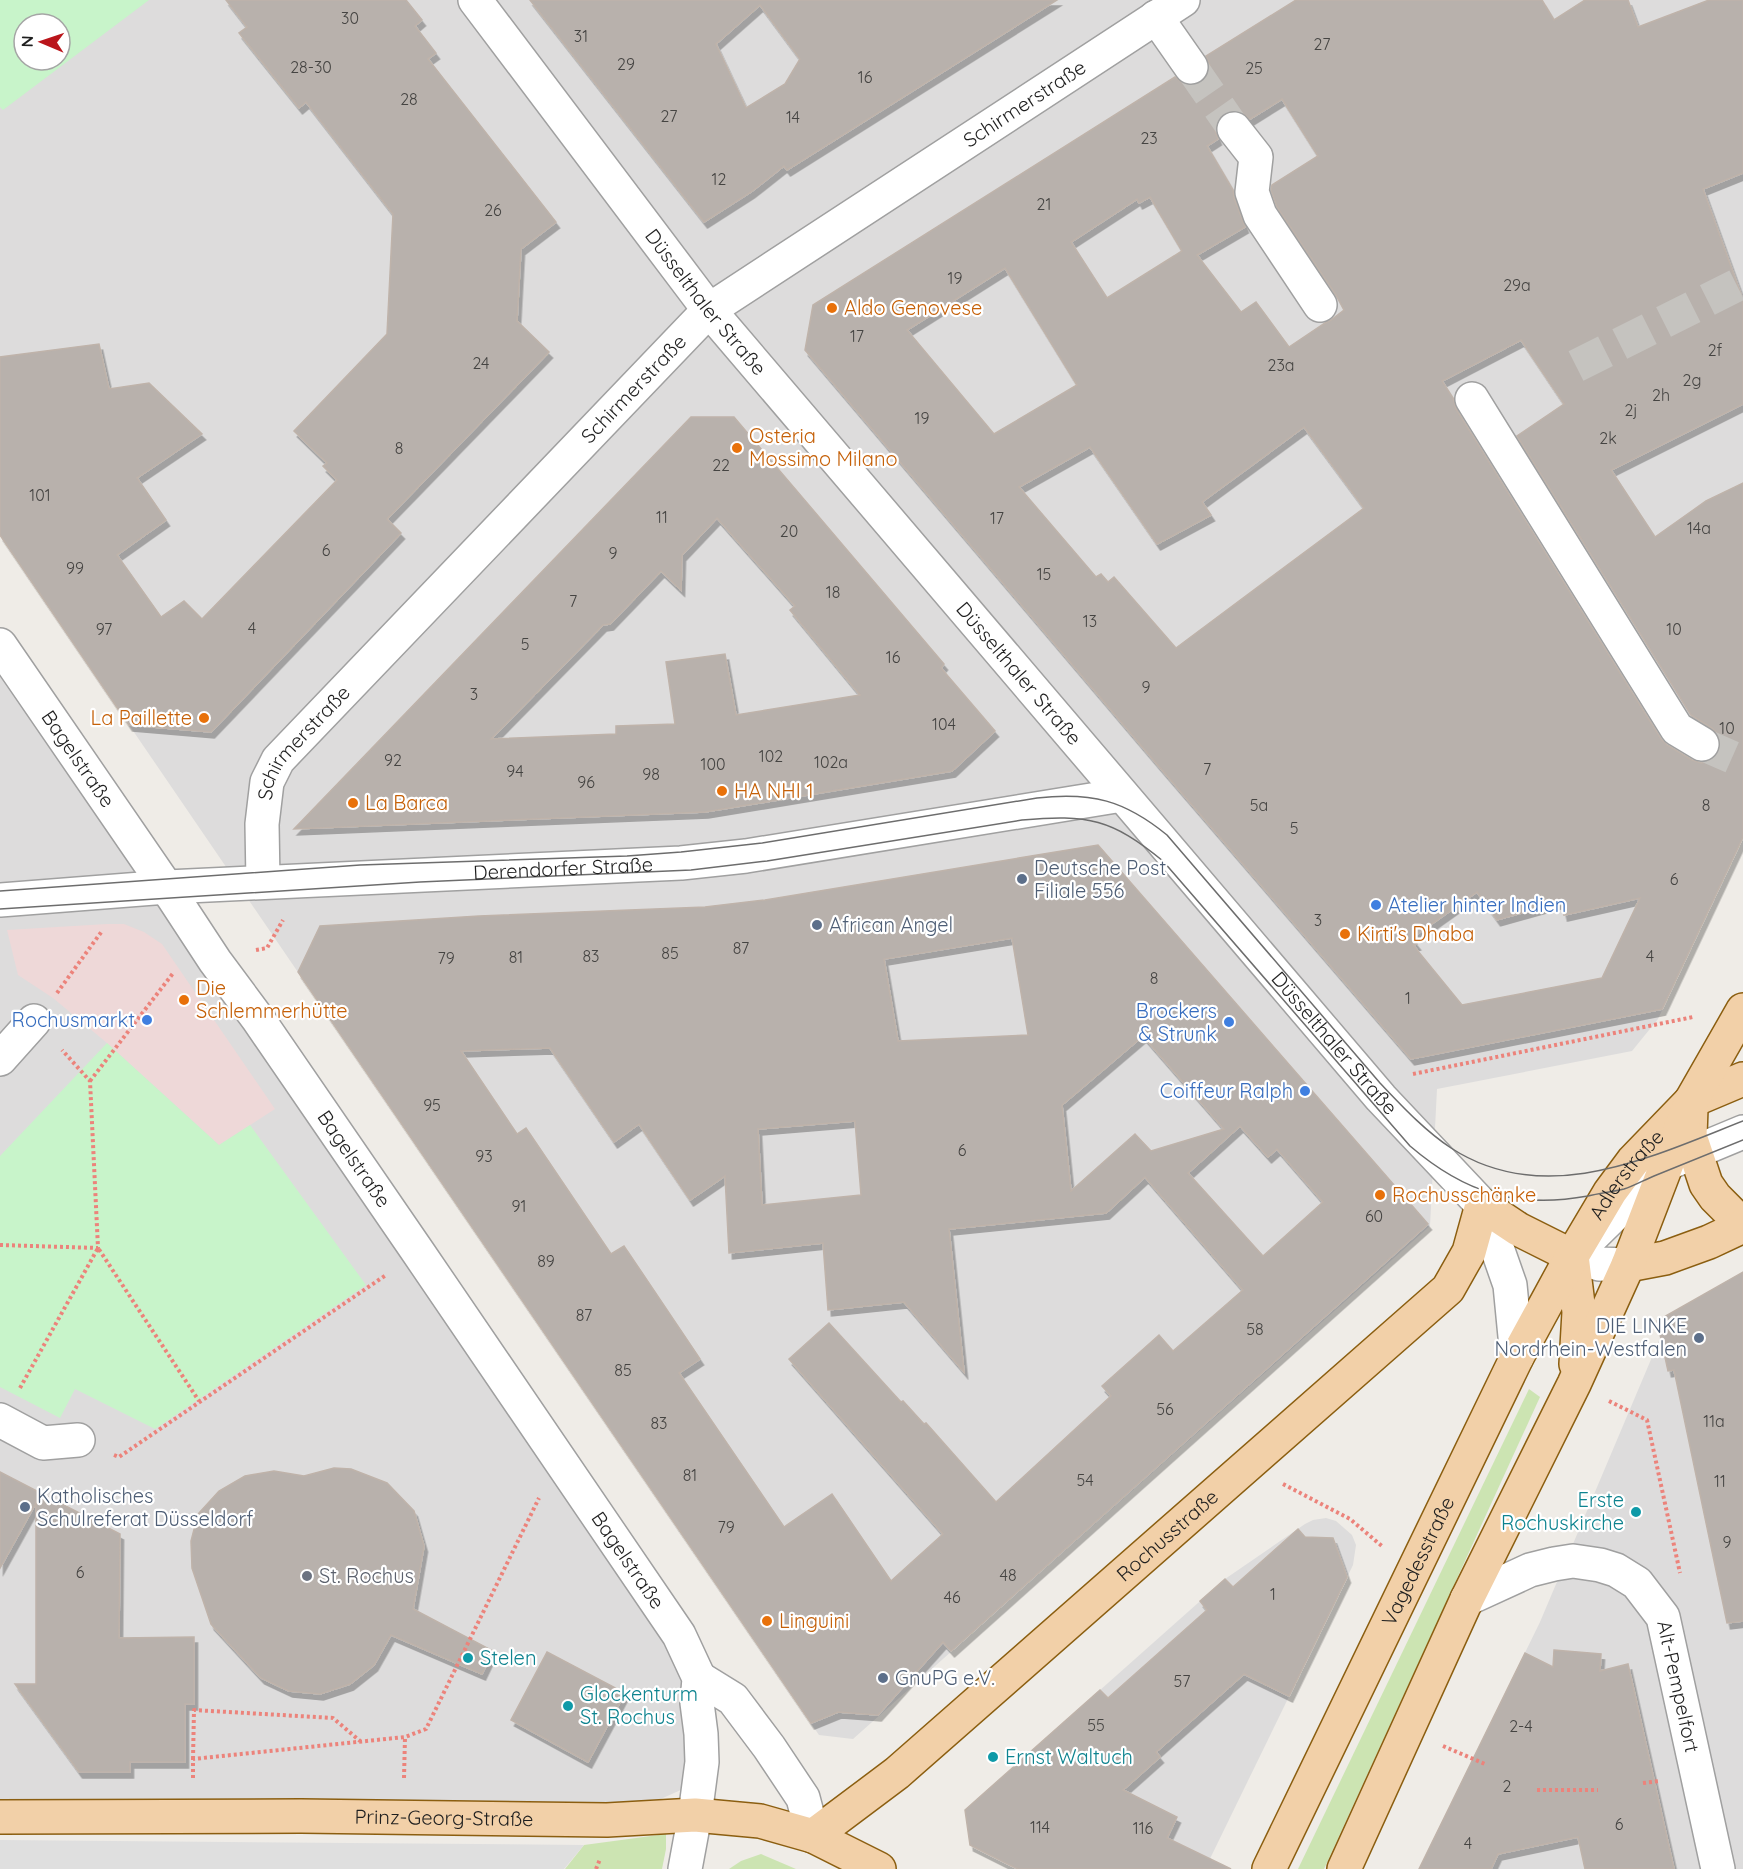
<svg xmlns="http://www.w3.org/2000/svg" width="1743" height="1869" viewBox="0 0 1743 1869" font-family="Quicksand,sans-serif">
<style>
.residential{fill:#dddcdc;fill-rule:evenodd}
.commercial{fill:#eed8d8}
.grass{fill:#cce4b2}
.park{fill:#c8f4ca;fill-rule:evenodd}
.parking{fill:#dfdfdf}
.building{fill:#b8b1ac;stroke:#bfb3aa;stroke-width:1.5;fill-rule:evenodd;filter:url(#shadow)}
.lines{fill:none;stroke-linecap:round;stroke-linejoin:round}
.minor-tunnel{stroke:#c5c3bf;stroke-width:33;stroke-dasharray:33 16;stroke-linecap:butt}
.minor-casing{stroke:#a0a0a0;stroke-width:36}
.major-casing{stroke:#8b5e10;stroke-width:36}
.path{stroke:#ec837b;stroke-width:4;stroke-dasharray:3 3;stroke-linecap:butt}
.minor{stroke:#fff;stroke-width:33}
.major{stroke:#f2d0a8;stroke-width:33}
.tram{stroke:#6d6d6d;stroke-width:1.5}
.food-dot{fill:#e8710a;stroke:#fff;stroke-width:2}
.service-dot{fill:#5c6f8a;stroke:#fff;stroke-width:2}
.shop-dot{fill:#3f7fe0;stroke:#fff;stroke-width:2}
.culture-dot{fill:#0f9aa8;stroke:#fff;stroke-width:2}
.worship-dot{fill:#6b7280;stroke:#fff;stroke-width:2}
.labels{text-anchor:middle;stroke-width:4.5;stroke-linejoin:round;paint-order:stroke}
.number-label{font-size:16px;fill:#454442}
.street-label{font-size:20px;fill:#1f1f1f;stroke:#fff}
.food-label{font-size:20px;fill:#c56008;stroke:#fff;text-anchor:start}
.service-label{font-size:20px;fill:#4e5e75;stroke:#fff;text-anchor:start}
.shop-label{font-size:20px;fill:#366cbe;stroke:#fff;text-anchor:end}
.culture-label{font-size:20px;fill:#0d838f;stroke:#fff;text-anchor:start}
.worship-label{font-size:20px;fill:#5b616d;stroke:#fff;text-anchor:start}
</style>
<defs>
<filter id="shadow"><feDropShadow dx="3.5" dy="6" stdDeviation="0" flood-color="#0004"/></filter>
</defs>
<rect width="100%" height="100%" fill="#efece7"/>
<!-- residential -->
<g class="residential">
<path d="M 0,0 L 1743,0 L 1743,837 L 1658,1019 L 1632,1051 L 1437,1089 L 1430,1226 L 853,1739 L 819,1735 L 0,536 ZM 24,24 L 60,24 L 60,60 L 24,60 Z"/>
<path d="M 0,666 L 692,1680 L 692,1785 L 636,1810 L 0,1806 Z"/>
<path d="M 1743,1282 L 1743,1869 L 1419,1869 L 1540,1622 L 1666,1324 Z"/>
<path d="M 1326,1518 L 1336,1521 L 1352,1535 L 1356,1545 L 1353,1565 L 1205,1869 L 1018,1869 L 970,1845 L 965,1810 L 1225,1579 L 1305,1524 L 1313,1520 Z"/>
</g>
<!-- commercial -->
<path class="commercial" d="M 107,924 L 124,924 L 144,932 L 162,944 L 275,1109 L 219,1145 L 107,1043 L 53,998 L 18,975 L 7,930 Z"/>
<!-- grass -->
<g class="grass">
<path d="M 1529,1389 L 1540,1397 L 1324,1869 L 1298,1869 Z"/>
<path d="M 666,1834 L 666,1849 L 662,1869 L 565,1869 L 584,1845 Z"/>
<path d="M 761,1854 L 796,1869 L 729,1869 L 741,1861 Z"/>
</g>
<!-- park -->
<g class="park">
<path d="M 0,0 L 149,0 L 3,110 L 0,107 ZM 24,24 L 60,24 L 60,60 L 24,60 Z"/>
<path d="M 107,1043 L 219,1145 L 250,1125 L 366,1285 L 155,1429 L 75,1389 L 60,1418 L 0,1387 L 0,1156 Z"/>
</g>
<!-- parking -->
<path class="parking" d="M 0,1840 L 584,1845 L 564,1869 L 0,1869 Z"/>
<!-- building -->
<g class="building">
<path d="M 226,0 L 406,0 L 422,20 L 415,26 L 436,53 L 428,59 L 556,222 L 521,249 L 519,284 L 517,321 L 549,352 L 387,519 L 401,533 L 211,732 L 129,725 L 0,535 L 0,357 L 99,344 L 109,389 L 149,383 L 202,434 L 137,478 L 166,520 L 117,555 L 161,617 L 184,601 L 202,619 L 337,480 L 323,466 L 327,463 L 294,431 L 387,334 L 393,214 L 306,102 L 299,108 L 239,33 L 247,27 Z"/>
<path d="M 530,0 L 1057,0 L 787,170 L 784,166 L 751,192 L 704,222 ZM 760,5 L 800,59 L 785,84 L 746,108 L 716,44 Z"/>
<path d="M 1296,0 L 1542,0 L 1554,20 L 1585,0 L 1628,0 L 1638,27 L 1709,0 L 1743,0 L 1743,173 L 1703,189 L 1743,300 L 1743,404 L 1611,470 L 1655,537 L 1706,501 L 1743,483 L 1743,837 L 1662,1009 L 1411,1059 L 1156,763 L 805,350 L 813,305 L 1175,77 L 1184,84 L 1192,86 L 1201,83 L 1208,74 L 1210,65 L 1206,56 ZM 1282,99 L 1318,156 L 1272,185 L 1271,190 L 1277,207 L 1336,295 L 1344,310 L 1331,320 L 1325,323 L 1289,347 L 1256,302 L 1241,312 L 1197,255 L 1245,227 L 1234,198 L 1233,190 L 1207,146 L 1218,139 L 1215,131 L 1217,122 L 1223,114 L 1232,110 L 1241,112 L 1250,119 ZM 1150,197 L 1182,251 L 1107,298 L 1071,242 L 1137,199 L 1139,203 ZM 1005,268 L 1077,385 L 994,434 L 907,330 ZM 1521,340 L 1564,404 L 1517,436 L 1691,715 L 1712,728 L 1718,734 L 1721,745 L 1718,754 L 1711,761 L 1701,763 L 1692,760 L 1667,745 L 1661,739 L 1456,409 L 1453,398 L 1442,381 ZM 1304,427 L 1364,508 L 1176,648 L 1114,577 L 1108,582 L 1101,574 L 1096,577 L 1019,487 L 1090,447 L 1157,544 L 1211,515 L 1202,502 ZM 1477,892 L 1497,920 L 1561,902 L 1564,915 L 1640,898 L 1602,978 L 1462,1005 L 1413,945 L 1417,944 L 1412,938 Z"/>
<path d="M 691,417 L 734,417 L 944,664 L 941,668 L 995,731 L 952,771 L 705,812 L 294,829 ZM 717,518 L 795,606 L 790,610 L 860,695 L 736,715 L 725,654 L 666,662 L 675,724 L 616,726 L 616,734 L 491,739 L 603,625 L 610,624 L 661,571 L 681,590 L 682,555 Z"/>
<path d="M 1098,845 L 1428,1224 L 951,1651 L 943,1642 L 878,1715 L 838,1712 L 811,1723 L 298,972 L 320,926 L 479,916 L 705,907 L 765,900 ZM 1012,938 L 1028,1035 L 898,1041 L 884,959 ZM 1143,1036 L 1224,1129 L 1151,1151 L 1135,1134 L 1071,1191 L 1062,1105 ZM 550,1048 L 614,1142 L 639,1124 L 690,1200 L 725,1176 L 729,1253 L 823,1243 L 828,1310 L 904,1302 L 964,1372 L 949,1229 L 1106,1213 L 1145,1177 L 1243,1290 L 1173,1351 L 1159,1335 L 1102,1386 L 1111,1396 L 996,1502 L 926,1423 L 924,1424 L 903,1401 L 901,1402 L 829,1323 L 789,1359 L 943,1534 L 891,1581 L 832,1494 L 784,1527 L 679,1373 L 700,1359 L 624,1246 L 611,1254 L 526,1128 L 517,1134 L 461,1051 ZM 855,1121 L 861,1195 L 762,1205 L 758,1129 ZM 1240,1126 L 1268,1157 L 1277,1149 L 1323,1202 L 1263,1256 L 1188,1173 Z"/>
<path d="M 1743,1272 L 1743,1621 L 1727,1623 L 1674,1370 L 1668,1371 L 1657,1321 Z"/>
<path d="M 334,1468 L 351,1469 L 387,1483 L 414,1511 L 424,1546 L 413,1609 L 493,1651 L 482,1674 L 391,1635 L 374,1665 L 350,1684 L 320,1694 L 289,1691 L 261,1678 L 211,1624 L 192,1568 L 191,1541 L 198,1514 L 219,1491 L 245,1476 L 274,1471 L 304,1476 Z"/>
<path d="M 0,1472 L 120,1534 L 119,1638 L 194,1637 L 194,1704 L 185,1704 L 185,1762 L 130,1762 L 130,1772 L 79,1772 L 15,1684 L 36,1684 L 36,1503 L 0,1568 Z"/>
<path d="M 1298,1529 L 1305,1537 L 1333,1538 L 1347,1577 L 1289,1696 L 1244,1674 L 1156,1752 L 1160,1757 L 1123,1790 L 1177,1817 L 1167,1838 L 1231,1869 L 1018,1869 L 970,1845 L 965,1810 L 1100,1690 L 1108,1698 L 1207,1610 L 1200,1601 L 1225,1579 L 1233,1587 Z"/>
<path d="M 1554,1650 L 1601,1654 L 1600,1671 L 1628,1664 L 1674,1869 L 1585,1869 L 1578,1837 L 1498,1854 L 1491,1869 L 1419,1869 L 1525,1653 L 1553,1667 Z"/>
<path d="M 547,1652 L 625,1693 L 588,1762 L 511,1720 Z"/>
</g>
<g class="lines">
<!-- minor-tunnel -->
<g class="minor-tunnel">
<path d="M 1191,67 L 1234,129"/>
<path d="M 1576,366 L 1743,282"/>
<path d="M 1702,744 L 1743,762"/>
</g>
<!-- minor casing -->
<g class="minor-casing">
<g id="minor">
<path id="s1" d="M 475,0 L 709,310 L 1381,1098 L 1482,1205 L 1510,1285 L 1517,1357"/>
<path d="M 1156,17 L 1191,67"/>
<path d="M 1234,129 L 1256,157 L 1252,192 L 1260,215 L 1320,305"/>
<path d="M 1472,399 L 1677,729 L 1702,744"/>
<path id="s2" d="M 0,645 L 173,897 L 215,961 L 258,1019 L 418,1252 L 679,1635 L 699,1678 L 697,1703 L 701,1734 L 702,1762 L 695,1815 L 685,1869"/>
<path id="s3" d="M 263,882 L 262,824 L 267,782 L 278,760 L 709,310 L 1183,0"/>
<path id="s4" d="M 0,900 L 167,887 L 681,863 L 746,856 L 1122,795"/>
<path d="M 0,1059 L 34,1021"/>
<path d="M 1628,1265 L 1599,1264 L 1572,1256 L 1666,1164 L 1743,1132"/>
<path d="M 0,1420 L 43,1443 L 78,1440"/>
<path id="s5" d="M 1467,1599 L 1530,1570 L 1554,1564 L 1573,1561 L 1600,1565 L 1616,1570 L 1637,1583 L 1663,1617 L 1718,1869"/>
<path d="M 699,1678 L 733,1699 L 769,1747 L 803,1798 L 813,1836"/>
</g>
</g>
<!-- major casing -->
<g class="major-casing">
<g id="major">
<path d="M 1691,1108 L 1690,1136 L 1706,1184 L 1715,1197 L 1743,1225"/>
<path d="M 1572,1256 L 1579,1312 L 1576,1364"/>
<path d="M 1628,1265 L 1665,1258 L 1709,1242 L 1743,1226"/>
<path id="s6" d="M 0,1817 L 301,1816 L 607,1820 L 695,1815 L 760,1821 L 813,1836 L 879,1869"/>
<path id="s7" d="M 813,1836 L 897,1773 L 1448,1289 L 1469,1252 L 1482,1205 L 1518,1229 L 1572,1256"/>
<path id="s8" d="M 1269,1869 L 1517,1357 L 1572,1256 L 1610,1192 L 1633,1161 L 1691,1101 L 1743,1079"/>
<path d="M 1344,1869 L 1467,1599 L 1574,1384 L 1628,1265 L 1691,1101 L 1743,1010"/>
</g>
</g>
<!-- path -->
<g class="path">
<path d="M 256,950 L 267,948 L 283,920"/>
<path d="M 57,993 L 102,931"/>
<path d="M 1413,1074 L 1693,1017"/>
<path d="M 90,1081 L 174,972"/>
<path d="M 0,1245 L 98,1248 L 90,1081 L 62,1050"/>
<path d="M 20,1388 L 98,1248 L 199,1401"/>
<path d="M 1609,1401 L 1647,1420 L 1680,1573"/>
<path d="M 114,1455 L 119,1457 L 386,1275"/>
<path d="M 1283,1484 L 1350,1519 L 1383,1547"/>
<path d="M 1443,1746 L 1485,1764"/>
<path d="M 193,1759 L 194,1710 L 333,1718 L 360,1741"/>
<path d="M 193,1778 L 193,1759 L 405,1737 L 426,1729 L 539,1498"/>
<path d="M 404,1778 L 405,1737"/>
<path d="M 1643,1783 L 1660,1781"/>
<path d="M 1537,1790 L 1598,1790"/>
<path d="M 596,1869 L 600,1859"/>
</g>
<!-- minor -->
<use href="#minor" class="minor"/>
<!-- major -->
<use href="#major" class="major"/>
<!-- tram -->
<g class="tram">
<path d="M 0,891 L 360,865 L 627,856 L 681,852 L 762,843 L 1037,798 C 1092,792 1124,800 1167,835 L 1380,1083 C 1402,1106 1424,1130 1451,1148 C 1545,1209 1651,1157 1743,1121"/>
<path d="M 0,909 L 420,882 L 691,870 L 767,861 L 1022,820 C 1088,814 1112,819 1163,861 L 1410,1146 C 1465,1193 1516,1209 1588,1196 C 1600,1193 1612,1192 1624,1189 C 1634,1186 1644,1180 1654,1176 C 1683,1164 1713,1152 1743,1140"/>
</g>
</g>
<!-- markers -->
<g class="food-dot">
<circle cx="832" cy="308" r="6"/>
<circle cx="737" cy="448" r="6"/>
<circle cx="204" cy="718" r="6"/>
<circle cx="722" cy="791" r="6"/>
<circle cx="353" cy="803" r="6"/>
<circle cx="1345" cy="934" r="6"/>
<circle cx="184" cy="1000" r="6"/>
<circle cx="1380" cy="1195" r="6"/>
<circle cx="767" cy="1621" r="6"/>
</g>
<g class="service-dot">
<circle cx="1022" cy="879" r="6"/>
<circle cx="817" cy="925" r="6"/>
<circle cx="1699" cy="1338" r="6"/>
<circle cx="25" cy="1507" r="6"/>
<circle cx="883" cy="1678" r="6"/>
</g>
<g class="shop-dot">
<circle cx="1376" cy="905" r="6"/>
<circle cx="147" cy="1020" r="6"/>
<circle cx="1229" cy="1022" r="6"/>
<circle cx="1305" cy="1091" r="6"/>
</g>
<g class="culture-dot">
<circle cx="1636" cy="1512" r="6"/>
<circle cx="468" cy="1658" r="6"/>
<circle cx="568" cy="1706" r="6"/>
<circle cx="993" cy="1757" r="6"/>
</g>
<circle class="worship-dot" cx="307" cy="1576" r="6"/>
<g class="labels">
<!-- number labels -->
<g class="number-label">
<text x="350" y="24">30</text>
<text x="581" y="42">31</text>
<text x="1322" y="50">27</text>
<text x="626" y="70">29</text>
<text x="311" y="73">28-30</text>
<text x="1254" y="74">25</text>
<text x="865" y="83">16</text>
<text x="409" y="105">28</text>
<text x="669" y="122">27</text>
<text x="793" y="123">14</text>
<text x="1149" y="144">23</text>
<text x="719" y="185">12</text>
<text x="1044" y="210">21</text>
<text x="493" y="216">26</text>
<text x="955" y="284">19</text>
<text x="1517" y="291">29a</text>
<text x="857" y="342">17</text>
<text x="1715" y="356">2f</text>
<text x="481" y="369">24</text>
<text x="1281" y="371">23a</text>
<text x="1692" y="386">2g</text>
<text x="1661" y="401">2h</text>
<text x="1631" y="416">2j</text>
<text x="922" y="424">19</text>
<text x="1608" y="444">2k</text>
<text x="399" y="454">8</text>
<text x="721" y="471">22</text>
<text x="40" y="501">101</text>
<text x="662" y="523">11</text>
<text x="997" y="524">17</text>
<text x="1699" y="534">14a</text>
<text x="789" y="537">20</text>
<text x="326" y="556">6</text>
<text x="613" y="559">9</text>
<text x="75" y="574">99</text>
<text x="1044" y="580">15</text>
<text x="833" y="598">18</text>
<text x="573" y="607">7</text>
<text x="1090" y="627">13</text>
<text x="252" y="634">4</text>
<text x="104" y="635">97</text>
<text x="1674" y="635">10</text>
<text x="525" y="650">5</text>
<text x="893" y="663">16</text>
<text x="1146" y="693">9</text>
<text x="474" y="700">3</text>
<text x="944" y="730">104</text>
<text x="1727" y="734">10</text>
<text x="771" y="762">102</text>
<text x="393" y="766">92</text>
<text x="831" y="768">102a</text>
<text x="713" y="770">100</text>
<text x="1207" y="775">7</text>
<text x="515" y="777">94</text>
<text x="651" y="780">98</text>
<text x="586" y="788">96</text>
<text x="1259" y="811">5a</text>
<text x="1706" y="811">8</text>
<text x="1294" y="834">5</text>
<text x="1674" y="885">6</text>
<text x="1318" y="926">3</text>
<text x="741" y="954">87</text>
<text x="670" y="959">85</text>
<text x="591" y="962">83</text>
<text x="1650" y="962">4</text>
<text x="516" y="963">81</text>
<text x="446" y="964">79</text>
<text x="1154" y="984">8</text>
<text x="1408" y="1004">1</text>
<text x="432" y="1111">95</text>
<text x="962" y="1156">6</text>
<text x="484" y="1162">93</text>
<text x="519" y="1212">91</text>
<text x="1374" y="1222">60</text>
<text x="546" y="1267">89</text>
<text x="584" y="1321">87</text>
<text x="1255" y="1335">58</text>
<text x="623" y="1376">85</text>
<text x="1165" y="1415">56</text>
<text x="1714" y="1427">11a</text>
<text x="659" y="1429">83</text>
<text x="690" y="1481">81</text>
<text x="1085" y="1486">54</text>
<text x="1720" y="1487">11</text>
<text x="726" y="1533">79</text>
<text x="1727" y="1548">9</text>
<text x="80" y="1578">6</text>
<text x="1008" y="1581">48</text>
<text x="1273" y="1600">1</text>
<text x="952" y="1603">46</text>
<text x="1182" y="1687">57</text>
<text x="1096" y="1731">55</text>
<text x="1521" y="1732">2-4</text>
<text x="1507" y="1792">2</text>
<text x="1619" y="1830">6</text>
<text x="1040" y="1833">114</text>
<text x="1143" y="1834">116</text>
<text x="1468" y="1849">4</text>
</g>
<!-- street labels -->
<g class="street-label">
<text dy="7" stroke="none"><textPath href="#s3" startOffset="1125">Schirmerstraße</textPath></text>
<text dy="7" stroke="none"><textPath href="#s1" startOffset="380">Düsselthaler Straße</textPath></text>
<text dy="7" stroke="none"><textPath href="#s3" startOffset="639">Schirmerstraße</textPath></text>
<text dy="7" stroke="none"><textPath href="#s1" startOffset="866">Düsselthaler Straße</textPath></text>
<text dy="7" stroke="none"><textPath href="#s3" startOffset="153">Schirmerstraße</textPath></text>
<text dy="7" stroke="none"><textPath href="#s2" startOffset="138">Bagelstraße</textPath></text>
<text dy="7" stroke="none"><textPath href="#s4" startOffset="564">Derendorfer Straße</textPath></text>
<text dy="7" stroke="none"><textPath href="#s1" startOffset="1352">Düsselthaler Straße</textPath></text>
<text dy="7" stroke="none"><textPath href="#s2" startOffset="624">Bagelstraße</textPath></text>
<text dy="7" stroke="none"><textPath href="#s8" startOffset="782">Adlerstraße</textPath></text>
<text dy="7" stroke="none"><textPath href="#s7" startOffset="465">Rochusstraße</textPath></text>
<text dy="7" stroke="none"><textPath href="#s2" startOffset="1110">Bagelstraße</textPath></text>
<text dy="7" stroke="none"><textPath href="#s8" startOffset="342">Vagedesstraße</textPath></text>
<text dy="7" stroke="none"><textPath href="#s5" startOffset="296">Alt-Pempelfort</textPath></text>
<text dy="7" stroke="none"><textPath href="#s6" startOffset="444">Prinz-Georg-Straße</textPath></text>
</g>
<!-- food labels -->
<g class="food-label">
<text x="844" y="315">Aldo Genovese</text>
<text x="749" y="443">Osteria<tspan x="749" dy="23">Mossimo Milano</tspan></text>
<text x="192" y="725" text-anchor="end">La Paillette</text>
<text x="734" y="798">HA NHI 1</text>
<text x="365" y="810">La Barca</text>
<text x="1357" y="941">Kirti's Dhaba</text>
<text x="196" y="995">Die<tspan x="196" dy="23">Schlemmerhütte</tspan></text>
<text x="1392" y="1202">Rochusschänke</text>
<text x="779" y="1628">Linguini</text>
</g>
<!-- service labels -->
<g class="service-label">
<text x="1034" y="875">Deutsche Post<tspan x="1034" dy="23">Filiale 556</tspan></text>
<text x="829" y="932">African Angel</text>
<text x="1687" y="1333" text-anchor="end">DIE LINKE<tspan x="1687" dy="23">Nordrhein-Westfalen</tspan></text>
<text x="37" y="1503">Katholisches<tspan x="37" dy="23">Schulreferat Düsseldorf</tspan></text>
<text x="895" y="1685">GnuPG e.V.</text>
</g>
<!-- shop labels -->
<g class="shop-label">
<text x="1388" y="912" text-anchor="start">Atelier hinter Indien</text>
<text x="1217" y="1018">Brockers<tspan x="1217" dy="23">&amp; Strunk</tspan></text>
<text x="135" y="1027">Rochusmarkt</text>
<text x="1293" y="1098">Coiffeur Ralph</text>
</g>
<!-- culture labels -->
<g class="culture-label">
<text x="1624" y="1507" text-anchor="end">Erste<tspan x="1624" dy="23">Rochuskirche</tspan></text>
<text x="480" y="1665">Stelen</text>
<text x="580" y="1701">Glockenturm<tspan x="580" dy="23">St. Rochus</tspan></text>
<text x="1005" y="1764">Ernst Waltuch</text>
</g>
<!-- worship labels -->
<g class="worship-label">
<text x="319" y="1583">St. Rochus</text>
</g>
</g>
<!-- north arrow -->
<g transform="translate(42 42) rotate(272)"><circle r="28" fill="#ffffff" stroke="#a5a5a5" stroke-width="1.5"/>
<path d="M0-4.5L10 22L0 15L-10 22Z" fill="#ba151b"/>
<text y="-9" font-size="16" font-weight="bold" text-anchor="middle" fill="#1f1f1f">N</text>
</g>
</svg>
